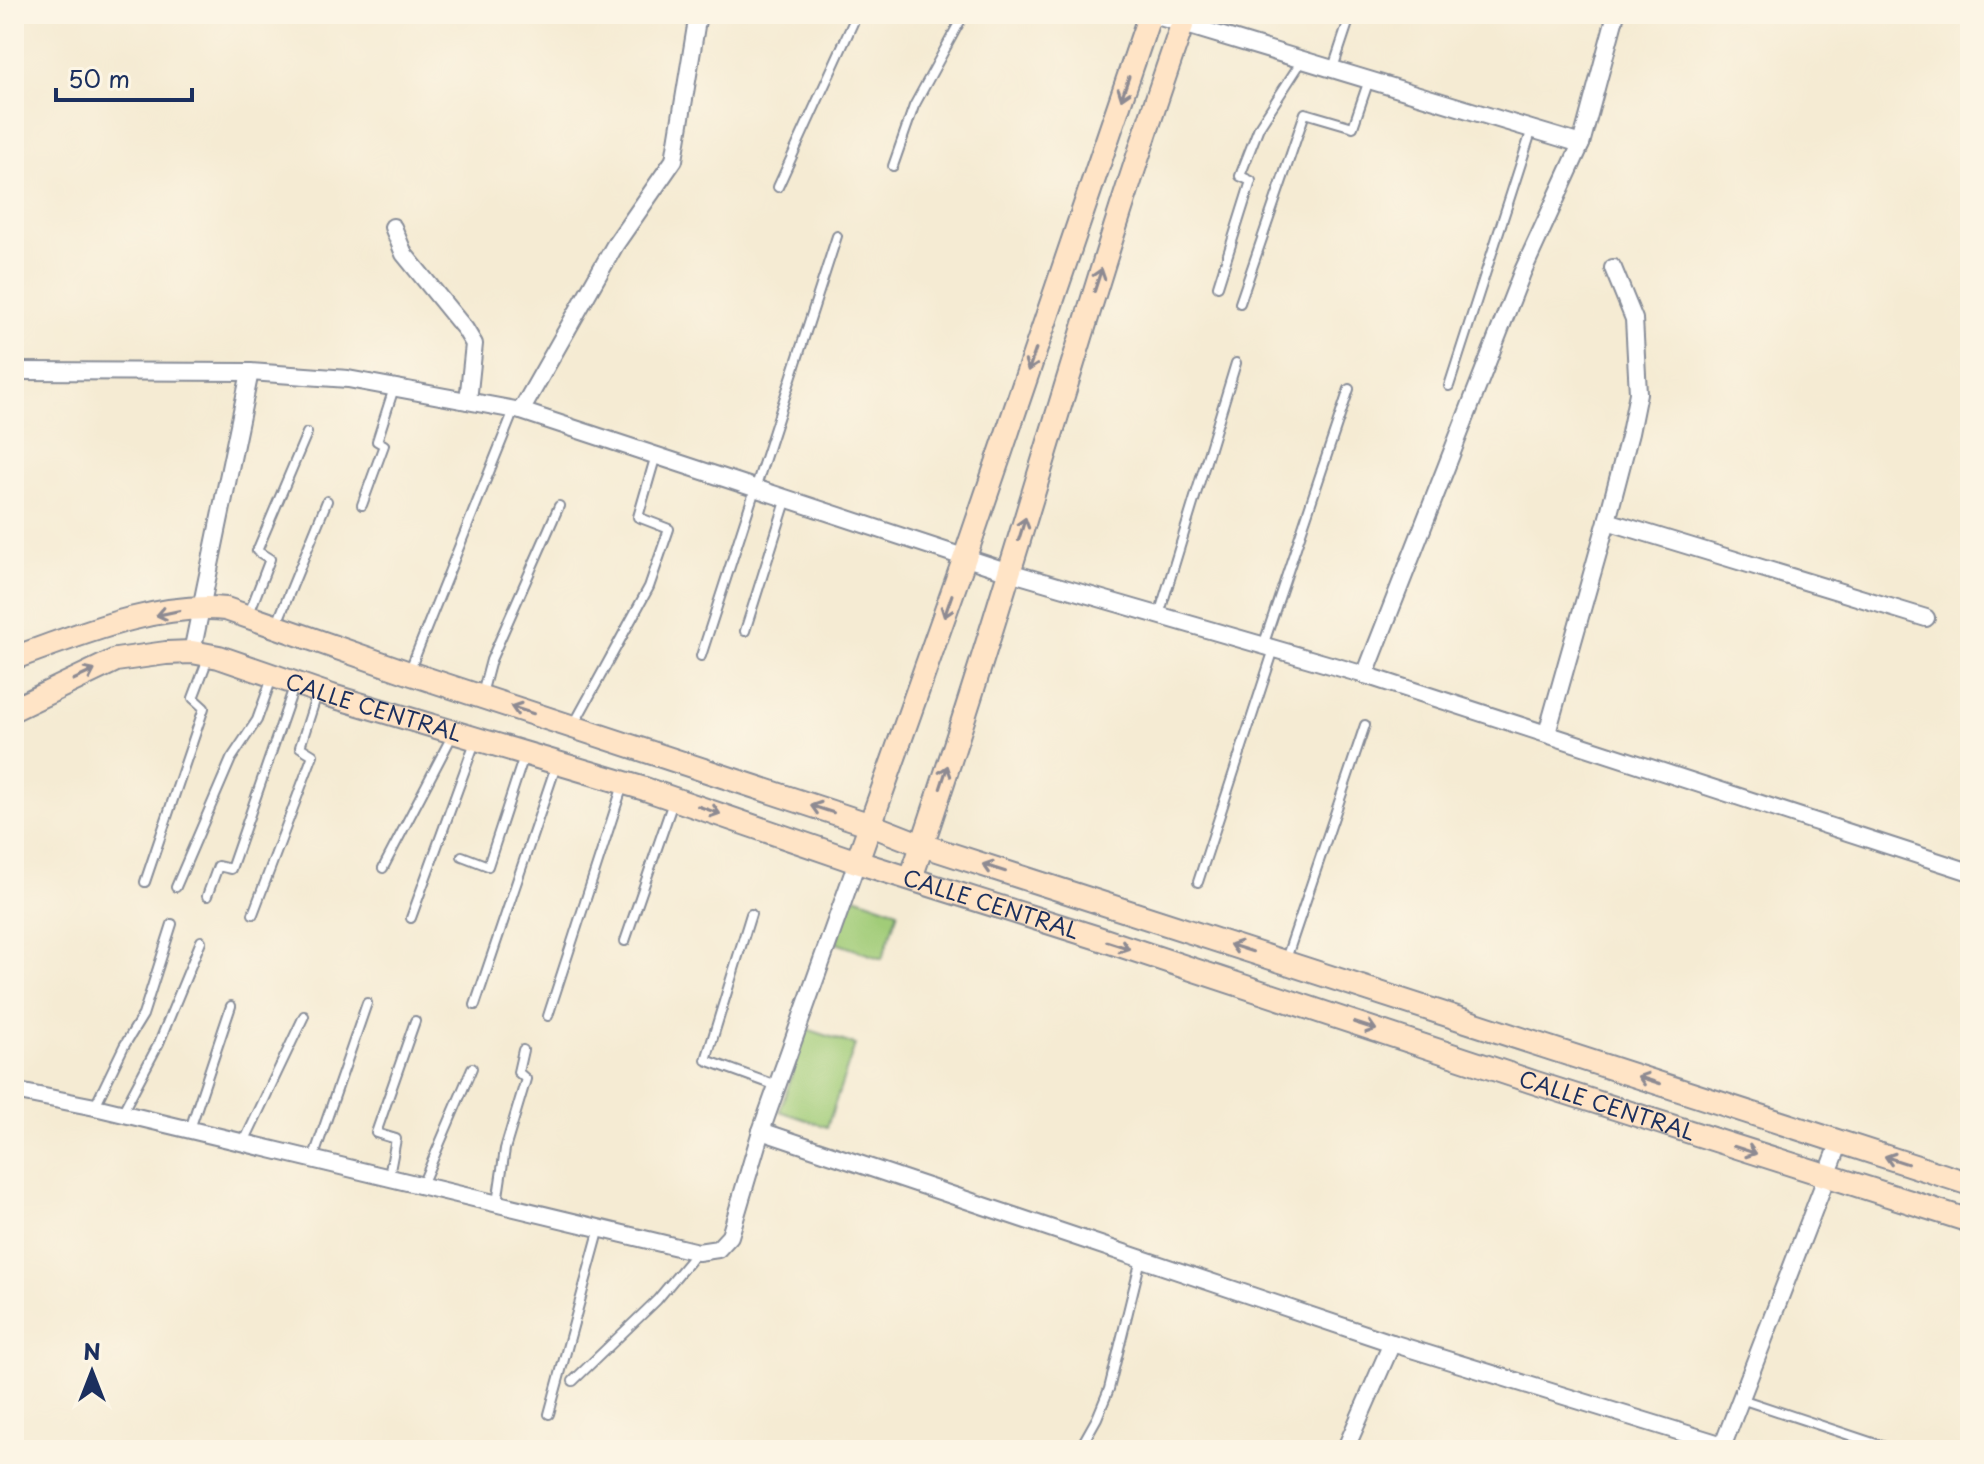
<svg xmlns="http://www.w3.org/2000/svg" width="1984" height="1464" viewBox="0 0 1984 1464" font-family="'Playpen Sans',sans-serif">
<style>
.green{fill:#a1cc78;stroke:#5e7e6b;stroke-width:2}
.lines{fill:none;stroke-linecap:round;stroke-linejoin:round}
.lane-casing{stroke:#888d98;stroke-width:12}
.street-casing{stroke:#888d98;stroke-width:20}
.secondary-casing{stroke:#888d98;stroke-width:26}
.lane{stroke:#fff;stroke-width:8}
.street{stroke:#fff;stroke-width:16}
.secondary{stroke:#ffe4c6;stroke-width:22}
.oneway{stroke:#8d8a92}
.labels{text-anchor:middle;stroke-width:8;stroke-linejoin:round;paint-order:stroke}
.street-label{font-size:22px;fill:#1b2f5e;stroke:#fcf5e5}
</style>
<rect width="100%" height="100%" fill="#fcf5e5"/>
<filter id="ink" filterUnits="userSpaceOnUse"><feTurbulence type="fractalNoise" baseFrequency=".0125" numOctaves="2"/><feDisplacementMap in="SourceGraphic" scale="16" xChannelSelector="R" yChannelSelector="G"/><feConvolveMatrix kernelMatrix="1 2 1 2 8 2 1 2 1" color-interpolation-filters="sRGB"/></filter>
<filter id="wash" filterUnits="userSpaceOnUse"><feTurbulence type="fractalNoise" baseFrequency=".006" numOctaves="4" result="noise"/><feDisplacementMap in="SourceGraphic" scale="32" xChannelSelector="R" yChannelSelector="G"/><feGaussianBlur stdDeviation="1.8" result="paint"/><feColorMatrix in="noise" values="0 0 0 0 0 0 0 0 0 0 0 0 0 0 0 0 0 1.4 0 .05"/><feComposite in="paint" operator="in"/></filter>
<g filter="url(#wash)">
<rect width="100%" height="100%" fill="#f5ebd3"/>
<!-- green -->
<g class="green">
<path d="M 852,895 L 898,911 L 882,959 L 836,943 Z"/>
<path d="M 807,1029 L 855,1045 L 827,1127 L 780,1111 Z"/>
</g>
</g>
<g filter="url(#ink)">
<g class="lines">
<!-- lane casing -->
<g class="lane-casing">
<g id="lane">
<path d="M 1333,68 L 1351,14"/>
<path d="M 893,166 L 914,106 L 964,14"/>
<path d="M 778,187 L 857,14"/>
<path d="M 1218,286 L 1251,181 L 1240,176 L 1259,127 L 1303,59"/>
<path d="M 1240,303 L 1305,113 L 1353,127 L 1369,80"/>
<path d="M 1449,386 L 1532,129"/>
<path d="M 362,505 L 384,445 L 377,441 L 394,388"/>
<path d="M 1159,615 L 1236,363"/>
<path d="M 248,616 L 270,559 L 257,551 L 307,433"/>
<path d="M 276,626 L 327,501"/>
<path d="M 745,631 L 787,498"/>
<path d="M 1263,646 L 1349,389"/>
<path d="M 701,656 L 837,236"/>
<path d="M 409,672 L 514,410"/>
<path d="M 482,694 L 491,660 L 559,506"/>
<path d="M 573,726 L 649,587 L 669,529 L 638,517 L 656,455"/>
<path d="M 462,856 L 488,866 L 524,756"/>
<path d="M 383,868 L 453,734"/>
<path d="M 145,882 L 204,708 L 193,698 L 209,656"/>
<path d="M 1198,882 L 1274,649"/>
<path d="M 176,887 L 231,759 L 257,720 L 272,678"/>
<path d="M 207,896 L 218,866 L 231,869 L 294,687"/>
<path d="M 253,914 L 313,755 L 300,747 L 318,691"/>
<path d="M 751,914 L 706,1060 L 777,1086"/>
<path d="M 411,918 L 475,742"/>
<path d="M 625,941 L 673,802"/>
<path d="M 1286,959 L 1365,725"/>
<path d="M 475,1005 L 557,763"/>
<path d="M 548,1016 L 623,785"/>
<path d="M 95,1106 L 124,1046 L 143,1015 L 172,924"/>
<path d="M 122,1113 L 159,1043 L 201,941"/>
<path d="M 190,1129 L 231,1006"/>
<path d="M 244,1142 L 304,1016"/>
<path d="M 313,1159 L 367,1003"/>
<path d="M 389,1176 L 396,1139 L 376,1133 L 415,1021"/>
<path d="M 422,1185 L 472,1068"/>
<path d="M 497,1203 L 505,1149 L 526,1079 L 518,1072 L 523,1050"/>
<path d="M 573,1381 L 657,1300 L 697,1252"/>
<path d="M 1741,1399 L 1894,1450"/>
<path d="M 549,1414 L 600,1228"/>
<path d="M 1079,1450 L 1097,1418 L 1109,1389 L 1141,1259"/>
</g>
</g>
<!-- street casing -->
<g class="street-casing">
<g id="street">
<path d="M 1150,14 L 1581,144"/>
<path d="M 393,227 L 404,254 L 465,329 L 474,344 L 468,401"/>
<path d="M 14,371 L 250,372 L 348,379 L 521,411 L 1009,572 L 1365,675 L 1970,872"/>
<path d="M 521,411 L 615,245 L 674,160 L 698,14"/>
<path d="M 1607,521 L 1926,618"/>
<path d="M 192,652 L 250,372"/>
<path d="M 1365,675 L 1522,273 L 1581,144 L 1616,14"/>
<path d="M 1547,733 L 1607,521 L 1630,433 L 1638,393 L 1634,319 L 1613,268"/>
<path d="M 14,1091 L 95,1107 L 698,1252 L 718,1249 L 730,1236 L 761,1131 L 857,862"/>
<path d="M 761,1131 L 1392,1343 L 1723,1445"/>
<path d="M 1345,1450 L 1392,1343"/>
<path d="M 1721,1450 L 1840,1142"/>
</g>
</g>
<!-- secondary casing -->
<g class="secondary-casing">
<g id="secondary">
<path d="M 14,658 C 78,635 157,602 226,609 L 409,673 L 871,825 L 922,845 L 1970,1184"/>
<path id="s1" d="M 14,709 L 116,660 L 166,653 L 192,652 L 219,657 L 332,696 L 645,789 L 857,862 L 1095,937 L 1536,1083 L 1970,1221"/>
<path d="M 857,862 L 965,557 L 1150,14"/>
<path d="M 911,878 C 1009,592 1086,299 1186,14"/>
</g>
</g>
<!-- lane -->
<use href="#lane" class="lane"/>
<!-- street -->
<use href="#street" class="street"/>
<!-- secondary -->
<use href="#secondary" class="secondary"/>
</g>
<!-- one-way arrows -->
<defs><path id="oneway-shaft" d="M-6 0H5M1.5-3L5.5 0L1.5 3" fill="none" stroke-width="1.6" stroke-linecap="round" stroke-linejoin="round" transform="scale(2)"/></defs>
<g class="oneway">
<use href="#oneway-shaft" transform="translate(1125 88) rotate(109)"/>
<use href="#oneway-shaft" transform="translate(1098 280) rotate(-72)"/>
<use href="#oneway-shaft" transform="translate(1032 360) rotate(109)"/>
<use href="#oneway-shaft" transform="translate(1022 529) rotate(-73)"/>
<use href="#oneway-shaft" transform="translate(948 606) rotate(109)"/>
<use href="#oneway-shaft" transform="translate(168 613) rotate(168)"/>
<use href="#oneway-shaft" transform="translate(84 675) rotate(-25)"/>
<use href="#oneway-shaft" transform="translate(522 710) rotate(-162)"/>
<use href="#oneway-shaft" transform="translate(944 777) rotate(-72)"/>
<use href="#oneway-shaft" transform="translate(822 809) rotate(-162)"/>
<use href="#oneway-shaft" transform="translate(709 810) rotate(19)"/>
<use href="#oneway-shaft" transform="translate(994 868) rotate(-162)"/>
<use href="#oneway-shaft" transform="translate(1118 945) rotate(18)"/>
<use href="#oneway-shaft" transform="translate(1241 948) rotate(-162)"/>
<use href="#oneway-shaft" transform="translate(1365 1026) rotate(18)"/>
<use href="#oneway-shaft" transform="translate(1649 1080) rotate(-162)"/>
<use href="#oneway-shaft" transform="translate(1745 1150) rotate(18)"/>
<use href="#oneway-shaft" transform="translate(1896 1160) rotate(-162)"/>
</g>
</g>
<g class="labels">
<!-- street labels -->
<g class="street-label">
<text dy="8" stroke="none"><textPath href="#s1" startOffset="380">CALLE CENTRAL</textPath></text>
<text dy="8" stroke="none"><textPath href="#s1" startOffset="1028">CALLE CENTRAL</textPath></text>
<text dy="8" stroke="none"><textPath href="#s1" startOffset="1676">CALLE CENTRAL</textPath></text>
</g>
</g>
<!-- margin -->
<rect width="1984" height="1464" fill="none" stroke="#fcf5e5" stroke-width="48"/>
<!-- north arrow -->
<g transform="translate(92 1372)" stroke="#fcf5e5" stroke-width="6" paint-order="stroke">
<path d="M0-6L14 30L0 20L-14 30Z" fill="#1b2f5e"/>
<text y="-12" font-size="22" font-weight="bold" text-anchor="middle" fill="#1b2f5e">N</text>
</g>
<!-- scale -->
<path d="M56 88v12h136v-12" fill="none" stroke="#1b2f5e" stroke-width="4"/>
<text x="68" y="88" font-size="24" fill="#1b2f5e" stroke="#fcf5e5" stroke-width="6" paint-order="stroke">50 m</text>
</svg>
